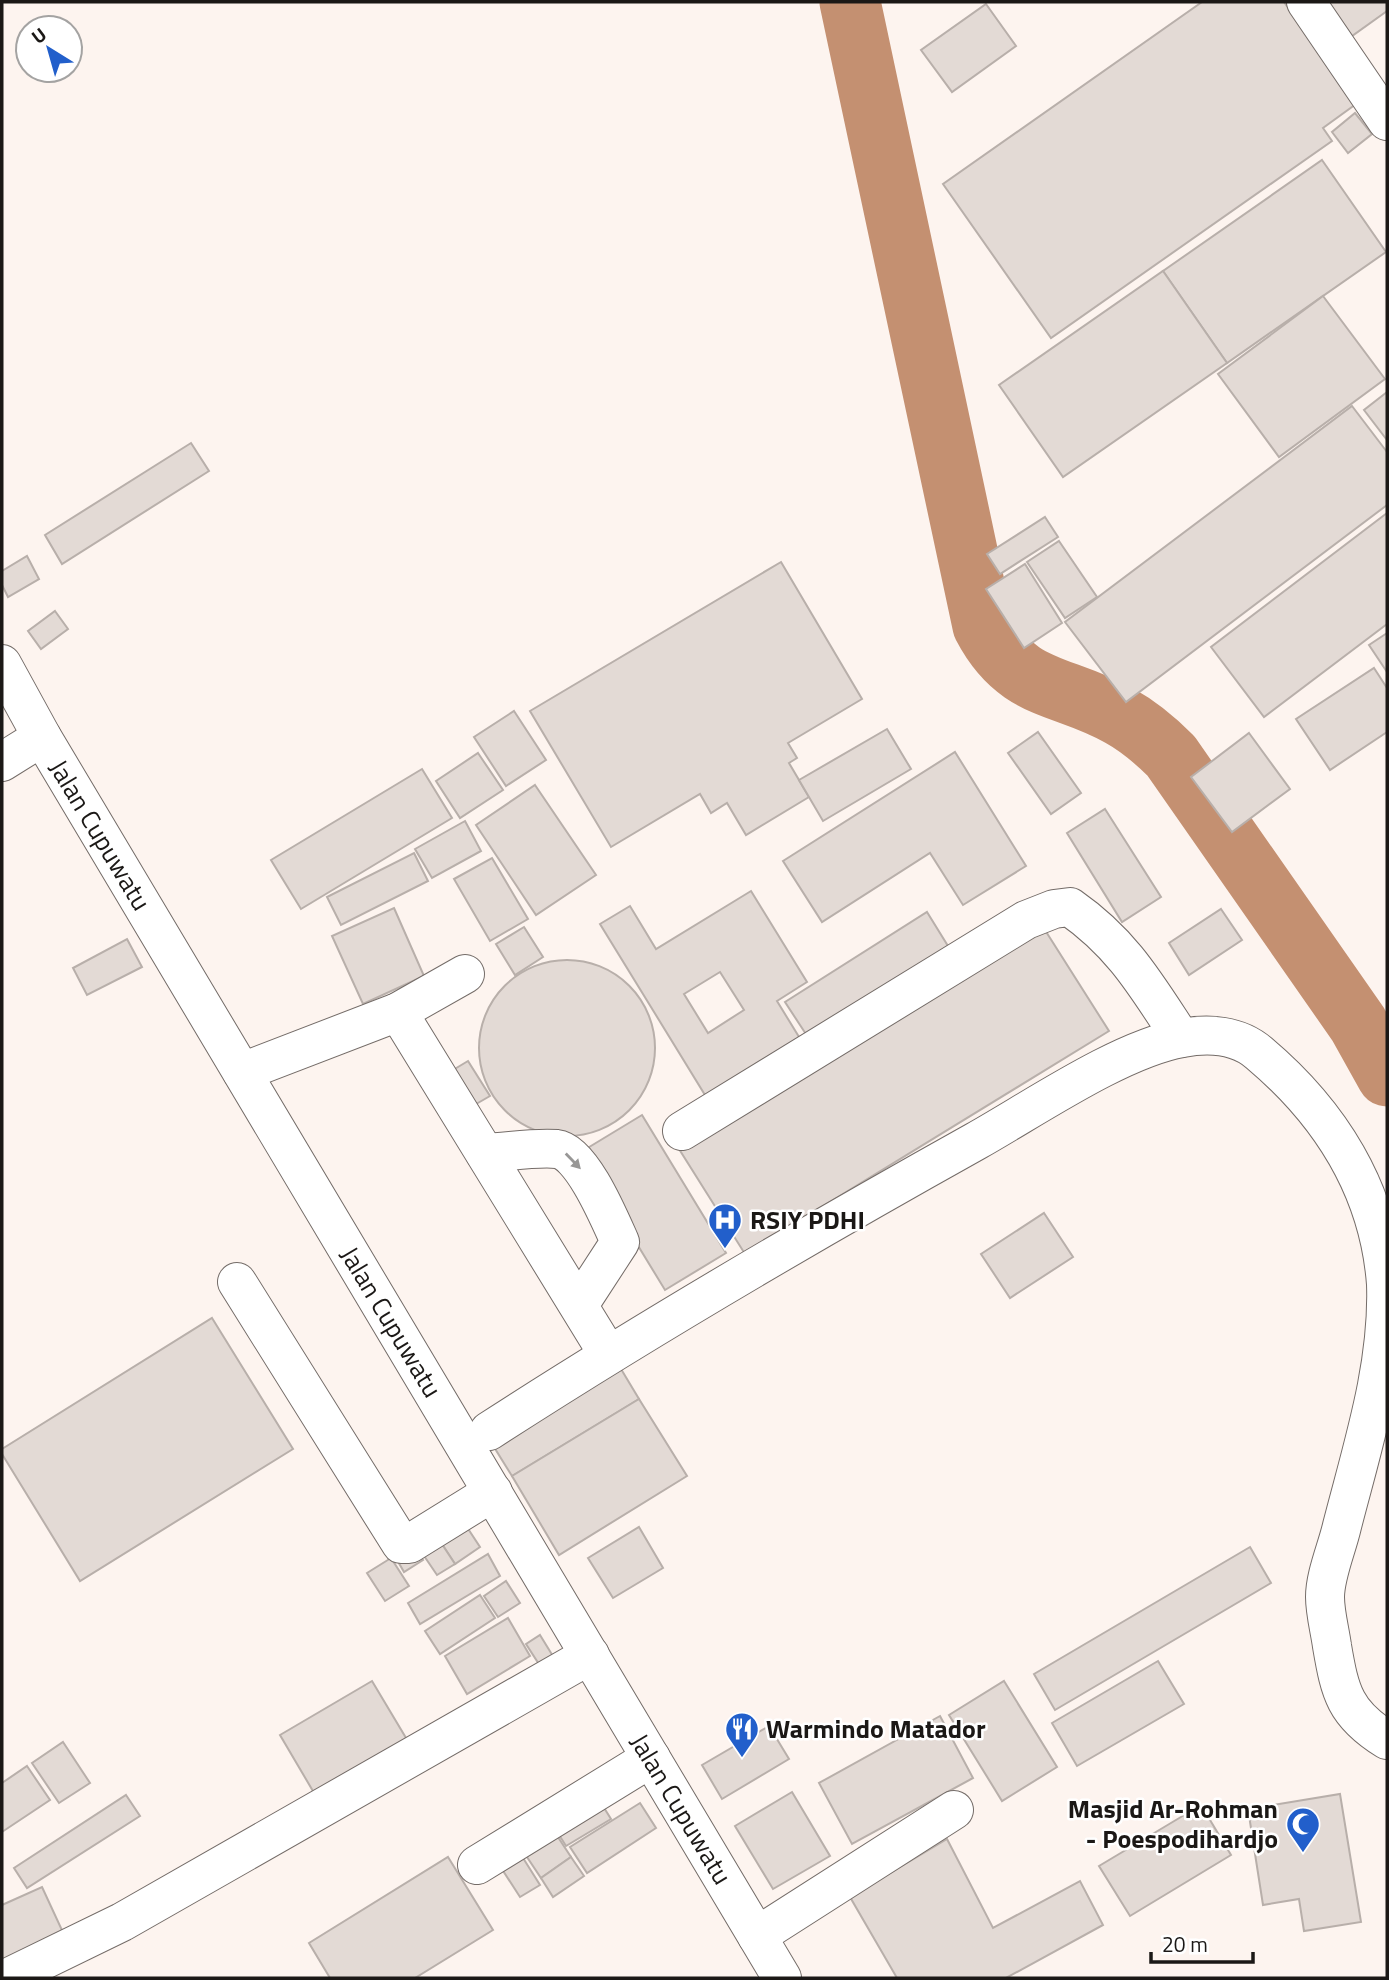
<svg xmlns="http://www.w3.org/2000/svg" width="1389" height="1980" viewBox="0 0 1389 1980" font-family="'Titillium Web',sans-serif">
<style>
.water{fill:#c49071}
.lines{fill:none;stroke-linecap:round;stroke-linejoin:round}
.river{stroke:#c49071;stroke-width:61}
.building{fill:#e3dad5;stroke:#b8afaa;stroke-width:2;fill-rule:evenodd}
.minor-casing{stroke:#746c68;stroke-width:40}
.minor{stroke:#fff;stroke-width:38}
.oneway{fill:#989796}
.labels{text-anchor:middle;stroke-width:5;stroke-linejoin:round;paint-order:stroke}
.street-label{font-size:26px;fill:#1b1816;stroke:#fff}
.poi-label{font-size:26px;font-weight:bold;fill:#1b1816;stroke:#fff;text-anchor:start}
</style>
<rect width="100%" height="100%" fill="#fdf4ef"/>
<!-- water -->
<circle class="water" cx="558" cy="1047" r="19"/>
<g class="lines">
<!-- river -->
<path class="river" d="M 850,2 L 983,626 C 1018,693 1062,683 1120,716 C 1140,727 1155,740 1171,756 L 1358,1024 L 1387,1076"/>
</g>
<!-- building -->
<g class="building">
<path d="M 1202,2 L 1284,2 L 1356,104 L 1323,128 L 1332,141 L 1051,338 L 943,184 Z"/>
<path d="M 1327,2 L 1387,2 L 1387,11 L 1352,36 Z"/>
<path d="M 986,4 L 1016,46 L 952,92 L 921,50 Z"/>
<path d="M 1355,113 L 1372,134 L 1348,153 L 1332,132 Z"/>
<path d="M 1322,160 L 1386,252 L 1227,363 L 1163,271 Z"/>
<path d="M 1163,271 L 1227,363 L 1063,477 L 999,385 Z"/>
<path d="M 1323,296 L 1385,379 L 1279,457 L 1218,374 Z"/>
<path d="M 1387,392 L 1387,440 L 1364,410 Z"/>
<path d="M 1352,406 L 1387,452 L 1387,505 L 1126,702 L 1065,622 Z"/>
<path d="M 191,443 L 209,471 L 62,564 L 45,535 Z"/>
<path d="M 1387,513 L 1387,624 L 1264,717 L 1211,647 Z"/>
<path d="M 1045,517 L 1058,537 L 1000,574 L 987,554 Z"/>
<path d="M 1059,541 L 1097,597 L 1065,618 L 1027,562 Z"/>
<path d="M 27,556 L 39,579 L 8,597 L 2,585 L 2,571 Z"/>
<path d="M 781,562 L 862,699 L 788,743 L 797,758 L 789,763 L 809,797 L 746,835 L 727,803 L 711,813 L 700,794 L 611,847 L 530,711 Z"/>
<path d="M 1025,564 L 1062,623 L 1024,648 L 986,589 Z"/>
<path d="M 55,611 L 68,629 L 41,649 L 28,631 Z"/>
<path d="M 1387,633 L 1387,672 L 1369,645 Z"/>
<path d="M 1374,668 L 1387,688 L 1387,732 L 1330,770 L 1296,719 Z"/>
<path d="M 514,711 L 546,760 L 506,786 L 474,737 Z"/>
<path d="M 887,729 L 911,769 L 823,821 L 799,780 Z"/>
<path d="M 1038,732 L 1081,793 L 1051,814 L 1008,753 Z"/>
<path d="M 1249,733 L 1290,789 L 1232,832 L 1191,777 Z"/>
<path d="M 955,752 L 1026,866 L 963,905 L 930,853 L 822,922 L 783,861 Z"/>
<path d="M 478,753 L 503,790 L 460,818 L 436,781 Z"/>
<path d="M 422,769 L 452,818 L 301,909 L 271,860 Z"/>
<path d="M 535,785 L 596,875 L 536,915 L 476,825 Z"/>
<path d="M 1105,809 L 1161,897 L 1122,922 L 1067,833 Z"/>
<path d="M 465,821 L 481,851 L 432,878 L 415,849 Z"/>
<path d="M 414,853 L 428,881 L 341,925 L 327,897 Z"/>
<path d="M 492,858 L 528,919 L 490,941 L 454,879 Z"/>
<path d="M 751,891 L 807,982 L 777,1001 L 807,1050 L 713,1108 L 600,924 L 630,906 L 656,949 ZM 720,972 L 744,1010 L 708,1033 L 684,994 Z"/>
<path d="M 394,908 L 424,976 L 363,1004 L 332,936 Z"/>
<path d="M 1221,909 L 1242,940 L 1189,975 L 1169,943 Z"/>
<path d="M 927,912 L 956,959 L 815,1048 L 785,1002 Z"/>
<path d="M 1038,919 L 1109,1031 L 745,1254 L 674,1141 Z"/>
<path d="M 524,927 L 543,957 L 515,975 L 496,944 Z"/>
<path d="M 127,939 L 142,967 L 87,995 L 73,968 Z"/>
<circle cx="567" cy="1048" r="88"/>
<path d="M 468,1061 L 490,1096 L 464,1111 L 443,1076 Z"/>
<path d="M 642,1115 L 726,1253 L 665,1290 L 581,1152 Z"/>
<path d="M 1044,1213 L 1073,1257 L 1010,1298 L 981,1254 Z"/>
<path d="M 212,1318 L 293,1449 L 80,1581 L 2,1454 L 2,1449 Z"/>
<path d="M 621,1369 L 639,1399 L 512,1476 L 494,1447 Z"/>
<path d="M 639,1399 L 687,1476 L 559,1555 L 512,1476 Z"/>
<path d="M 459,1515 L 480,1547 L 455,1564 L 434,1532 Z"/>
<path d="M 639,1527 L 663,1568 L 613,1598 L 588,1558 Z"/>
<path d="M 434,1532 L 455,1564 L 437,1575 L 416,1544 Z"/>
<path d="M 414,1547 L 423,1560 L 404,1572 L 396,1558 Z"/>
<path d="M 1250,1547 L 1271,1583 L 1055,1710 L 1034,1674 Z"/>
<path d="M 488,1554 L 500,1576 L 420,1624 L 408,1603 Z"/>
<path d="M 391,1558 L 409,1586 L 385,1601 L 367,1573 Z"/>
<path d="M 506,1581 L 520,1603 L 498,1617 L 484,1596 Z"/>
<path d="M 480,1595 L 495,1618 L 440,1654 L 425,1631 Z"/>
<path d="M 508,1618 L 530,1656 L 467,1694 L 445,1656 Z"/>
<path d="M 540,1635 L 559,1666 L 546,1675 L 526,1644 Z"/>
<path d="M 1158,1661 L 1184,1704 L 1077,1766 L 1052,1723 Z"/>
<path d="M 372,1681 L 412,1748 L 320,1803 L 280,1735 Z"/>
<path d="M 1004,1681 L 1057,1767 L 1002,1801 L 949,1715 Z"/>
<path d="M 940,1716 L 973,1778 L 852,1844 L 819,1783 Z"/>
<path d="M 769,1726 L 789,1759 L 722,1799 L 702,1765 Z"/>
<path d="M 63,1742 L 90,1783 L 59,1803 L 32,1763 Z"/>
<path d="M 27,1766 L 50,1800 L 2,1832 L 2,1783 Z"/>
<path d="M 792,1792 L 830,1856 L 773,1889 L 735,1826 Z"/>
<path d="M 1340,1794 L 1361,1922 L 1304,1931 L 1299,1899 L 1263,1905 L 1248,1809 Z"/>
<path d="M 126,1795 L 140,1816 L 27,1888 L 14,1868 Z"/>
<path d="M 601,1803 L 611,1819 L 566,1846 L 556,1830 Z"/>
<path d="M 640,1803 L 656,1828 L 587,1873 L 570,1847 Z"/>
<path d="M 1201,1805 L 1231,1855 L 1130,1916 L 1099,1866 Z"/>
<path d="M 554,1831 L 571,1857 L 541,1878 L 523,1851 Z"/>
<path d="M 947,1839 L 993,1928 L 1080,1881 L 1103,1925 L 1006,1978 L 897,1978 L 850,1897 Z"/>
<path d="M 518,1850 L 540,1885 L 520,1897 L 498,1863 Z"/>
<path d="M 448,1857 L 493,1930 L 415,1978 L 330,1978 L 309,1943 Z"/>
<path d="M 571,1857 L 584,1876 L 553,1897 L 541,1878 Z"/>
<path d="M 42,1887 L 67,1941 L 2,1972 L 2,1905 Z"/>
</g>
<g class="lines">
<!-- minor casing -->
<g class="minor-casing">
<g id="minor">
<path d="M 1306,2 L 1387,121"/>
<path d="M 2,664 L 42,737 L 782,1978"/>
<path d="M 2,762 L 42,737"/>
<path d="M 398,1012 L 608,1354"/>
<path d="M 242,1072 L 398,1012 L 465,974"/>
<path d="M 682,1131 L 1026,920 L 1054,909 L 1070,907 C 1123,944 1146,985 1181,1038"/>
<path d="M 485,1153 C 508,1152 534,1147 557,1149 C 582,1152 610,1220 620,1242 L 579,1305"/>
<path d="M 237,1282 L 401,1544 L 409,1544 L 493,1492"/>
<path d="M 489,1431 C 648,1328 811,1233 976,1141 C 1033,1109 1120,1049 1182,1038 C 1209,1033 1238,1035 1259,1053 C 1330,1113 1379,1190 1386,1284 C 1389,1366 1362,1448 1342,1526 C 1337,1548 1325,1575 1325,1597 C 1325,1613 1330,1631 1332,1646 C 1340,1693 1345,1714 1387,1740"/>
<path d="M 477,1865 L 651,1758"/>
<path d="M 757,1936 L 954,1810"/>
<path d="M 7,1978 L 122,1922 L 590,1655"/>
</g>
</g>
<!-- minor -->
<use href="#minor" class="minor"/>
</g>
<!-- one-way arrows -->
<defs><path id="oneway-solid" d="M-6-.8H1V-3.2L6.5 0L1 3.2V.8H-6Z" transform="scale(1.75)"/></defs>
<use class="oneway" href="#oneway-solid" transform="translate(573 1161) rotate(46)"/>
<!-- icons -->
<defs>
<g id="hospital-pin" transform="scale(1.75)"><path d="M0 17L-7.5 6A9.5 9.5 0 1 1 7.5 6Z" fill="#225fcb" stroke="#fff"/><path d="M-5-5h3v3.5h4V-5h3V5h-3V1.5h-4V5h-3Z" fill="#fff"/></g>
<g id="restaurant-pin" transform="scale(1.75)"><path d="M0 17L-7.5 6A9.5 9.5 0 1 1 7.5 6Z" fill="#225fcb" stroke="#fff"/><path d="M-5-6h1v4h1v-4h1v4h1v-4h1v5L-1.5 .5V6h-2V.5L-5-1ZM5-6V6H3V1.5H1.5Q1.5-4 5-6Z" fill="#fff"/></g>
<g id="mosque-pin" transform="scale(1.75)"><path d="M0 17L-7.5 6A9.5 9.5 0 1 1 7.5 6Z" fill="#225fcb" stroke="#fff"/><path d="M3.5-4.9A6 6 0 1 0 3.5 4.9A5 5 0 1 1 3.5-4.9Z" fill="#fff"/></g>
</defs>
<g fill-rule="evenodd">
<use href="#hospital-pin" x="725" y="1220"/>
<use href="#restaurant-pin" x="742" y="1729"/>
<use href="#mosque-pin" x="1303" y="1824"/>
</g>
<g class="labels">
<!-- street labels -->
<g class="street-label">
<text transform="translate(100 835) rotate(59)" y="9">Jalan Cupuwatu</text>
<text transform="translate(391 1322) rotate(59)" y="9">Jalan Cupuwatu</text>
<text transform="translate(681 1809) rotate(59)" y="9">Jalan Cupuwatu</text>
</g>
<!-- poi labels -->
<g class="poi-label">
<text x="750" y="1229">RSIY PDHI</text>
<text x="766" y="1738">Warmindo Matador</text>
<text x="1278" y="1818" text-anchor="end">Masjid Ar-Rohman<tspan x="1278" dy="30">- Poespodihardjo</tspan></text>
</g>
</g>
<!-- border -->
<rect width="1389" height="1980" fill="none" stroke="#1b1816" stroke-width="7"/>
<!-- north arrow -->
<g transform="translate(49 49) rotate(323)"><circle r="33" fill="#ffffff" stroke="#a4a3a2" stroke-width="2"/>
<path d="M0-5L12 26L0 18L-12 26Z" fill="#225fcb"/>
<text y="-10" font-size="19" font-weight="bold" text-anchor="middle" fill="#1b1816">U</text>
</g>
<!-- scale -->
<path d="M1151 1952v10h102v-10" fill="none" stroke="#1b1816" stroke-width="3.5"/>
<text x="1162" y="1952" font-size="21" fill="#1b1816" stroke="#ffffff" stroke-width="5" paint-order="stroke">20 m</text>
</svg>
